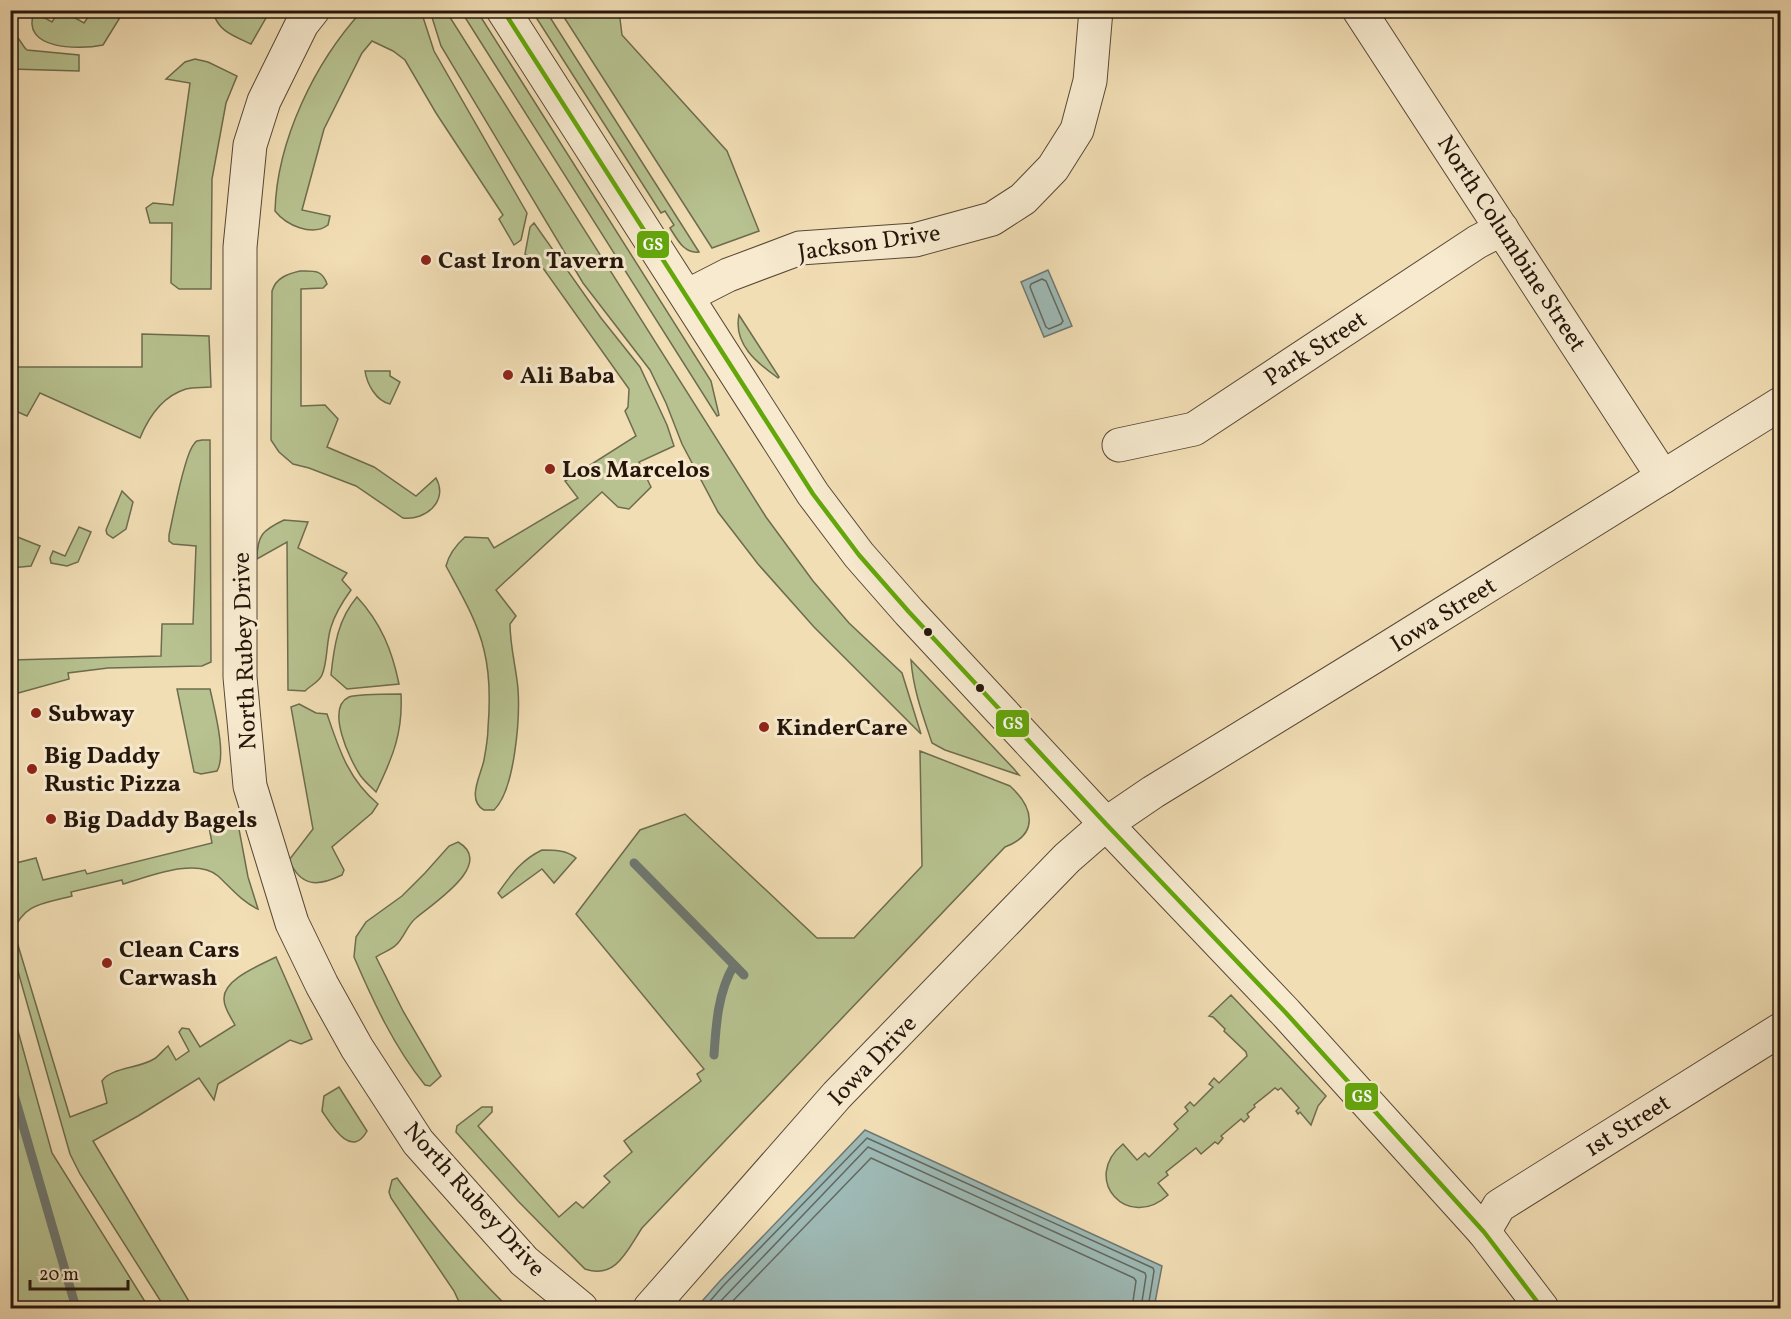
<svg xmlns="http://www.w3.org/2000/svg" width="1791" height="1319" viewBox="0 0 1791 1319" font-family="Vollkorn,serif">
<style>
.green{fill:#b7c290;stroke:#6e6c4e;stroke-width:1.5}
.water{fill:#9ebab6;stroke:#6e7872;stroke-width:1.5}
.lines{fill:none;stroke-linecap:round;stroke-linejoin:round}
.shore{stroke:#626860;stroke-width:1.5}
.stream{stroke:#6e7872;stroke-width:9}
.minor-casing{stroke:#584836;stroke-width:35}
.minor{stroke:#f7eacf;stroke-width:33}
.bus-1-casing{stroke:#f7eacf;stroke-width:9}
.bus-1{stroke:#64a70b;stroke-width:4.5}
.poi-dot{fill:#8f2418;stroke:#f7eacf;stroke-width:2}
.bus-dot{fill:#25160b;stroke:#f7eacf;stroke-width:2}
.labels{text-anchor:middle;stroke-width:6;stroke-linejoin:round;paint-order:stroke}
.street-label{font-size:24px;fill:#25160b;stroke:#f7eacf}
.poi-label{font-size:24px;font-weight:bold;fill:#25160b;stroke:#f7eacf;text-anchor:start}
.line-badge{stroke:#f7eacf;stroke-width:2}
.badge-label{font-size:16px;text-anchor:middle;font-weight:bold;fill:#fff}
</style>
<rect width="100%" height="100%" fill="#f2deb5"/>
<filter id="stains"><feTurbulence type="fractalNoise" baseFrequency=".00333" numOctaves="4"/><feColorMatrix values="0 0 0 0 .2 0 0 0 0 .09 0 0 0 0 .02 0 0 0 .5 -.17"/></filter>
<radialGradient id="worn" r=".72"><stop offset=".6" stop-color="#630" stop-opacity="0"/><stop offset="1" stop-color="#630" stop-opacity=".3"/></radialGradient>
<!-- green -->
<g class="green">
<path d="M 59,11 L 63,11 L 84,23 L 92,11 L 124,11 L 103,45 C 79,50 20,50 34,12 L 52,22 Z"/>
<path d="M 213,11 L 229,11 L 234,14 L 237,11 L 270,11 L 251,44 C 234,36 217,31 213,11 Z"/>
<path d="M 421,11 L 434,51 L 527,213 L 521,240 L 514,245 L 499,219 L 503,215 L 436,113 L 405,60 L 393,51 L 372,41 L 362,53 L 324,129 L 302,210 L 330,216 L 328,225 C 312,237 286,225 275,211 C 277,140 315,62 362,11 Z"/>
<path d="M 430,11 L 446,11 L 766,517 L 813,581 L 849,623 L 902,673 L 921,734 L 814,627 L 758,564 L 718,512 L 682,444 L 666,403 L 650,370 L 583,283 L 441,46 Z"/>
<path d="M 461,11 L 477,11 L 711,381 L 719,415 L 717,416 Z"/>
<path d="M 532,11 L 546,11 L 699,252 C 684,254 677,239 670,228 L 674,225 L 665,211 L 661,213 Z"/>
<path d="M 560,11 L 619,11 L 622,35 L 727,151 L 759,231 L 712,248 Z"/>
<path d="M 11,35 C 21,36 20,44 27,50 L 79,55 L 79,71 L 11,69 Z"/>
<path d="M 195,59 L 208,62 L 237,76 L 226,103 L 212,179 L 211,289 L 179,289 L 171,283 L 172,223 L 150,223 L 146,208 L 153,203 L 173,205 L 190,83 L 166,79 L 185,62 Z"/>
<path d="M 534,223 L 601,318 L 640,367 L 667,425 L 674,446 L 639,462 L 651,487 L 629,509 L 618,507 L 602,492 L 496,590 L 516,616 L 510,624 C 510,646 516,667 518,689 C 520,718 515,790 494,810 L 484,810 C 466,800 481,775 484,760 C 486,749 488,738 488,728 C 490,703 490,674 484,650 C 477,620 460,592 446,566 C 449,554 456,545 465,537 L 488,538 L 494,548 L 578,498 L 565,481 L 636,436 L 625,411 L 628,407 L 629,389 L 538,261 L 525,254 L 530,227 Z"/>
<path d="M 300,271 C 313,271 322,269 327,284 L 323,288 L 301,289 L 301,406 L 325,405 L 338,419 L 327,447 L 374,467 L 416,496 L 436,478 C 449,501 425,521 403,518 L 356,486 L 309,468 L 293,464 L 279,452 L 271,440 L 272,291 C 276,278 287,274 300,271 Z"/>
<path d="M 739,315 L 779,377 L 778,378 C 757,363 733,344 739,315 Z"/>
<path d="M 142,334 L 209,336 L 211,387 C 203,388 194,387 186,389 C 163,396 149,416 140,438 L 40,393 L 27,416 L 11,409 L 11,367 L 142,367 Z"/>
<path d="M 365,371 L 390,371 L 390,376 L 400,382 L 390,404 C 376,401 367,384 365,371 Z"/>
<path d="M 202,440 L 210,440 L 211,662 L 202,666 L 108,668 L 68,673 L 69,679 L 11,695 L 11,660 L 161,656 L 162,624 L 193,624 L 196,546 L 173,544 L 169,541 L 169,535 C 173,517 184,455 194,444 C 197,440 197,441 202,440 Z"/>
<path d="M 122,491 L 133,502 L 126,529 L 113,538 L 107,534 L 106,530 Z"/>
<path d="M 284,520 L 308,522 L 298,548 L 347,573 L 342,580 L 351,590 C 343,601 335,614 331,627 C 326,642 328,661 322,675 C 319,682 311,685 305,691 L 288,690 L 287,542 L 257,559 C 257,535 263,530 284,520 Z"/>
<path d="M 79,527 L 91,532 L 78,562 L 67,566 L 51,563 L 50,558 L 53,551 L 65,556 Z"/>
<path d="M 10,534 L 40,546 L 31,566 L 11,568 Z"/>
<path d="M 357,597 C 381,623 392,650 399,684 L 347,689 L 331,675 C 334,646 338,619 357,597 Z"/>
<path d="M 911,660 L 1014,769 L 1019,775 L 945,750 L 932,743 C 923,716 913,689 911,660 Z"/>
<path d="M 177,689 L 210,689 C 214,708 227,755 217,771 L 201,774 L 194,772 Z"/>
<path d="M 401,694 C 403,732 393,757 376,792 C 370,786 364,781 360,775 C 350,760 325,708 349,697 C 357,694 390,694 401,694 Z"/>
<path d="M 299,704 L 316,713 L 327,714 C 339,749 348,779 378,804 L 372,813 L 332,847 L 344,870 L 342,875 C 317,887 301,887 289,860 L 313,829 L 291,707 Z"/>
<path d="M 920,751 L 1010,786 C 1034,808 1039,834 1005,847 L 642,1228 C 628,1249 616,1280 585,1269 L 518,1201 L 456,1132 L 457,1126 L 482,1107 L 492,1107 L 492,1112 L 478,1126 L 559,1217 L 576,1202 L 583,1208 L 610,1182 L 604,1176 L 632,1152 L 624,1141 L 701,1081 L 697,1074 L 704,1069 L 576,914 L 640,830 L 685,814 L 817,938 L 854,938 L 922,866 Z"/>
<path d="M 217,819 L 231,821 L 239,829 L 248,877 L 258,909 C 242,902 230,887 218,876 C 196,857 148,877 123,884 L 122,880 L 71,892 L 72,896 C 47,903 22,903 14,932 L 70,1117 L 107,1103 L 102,1081 C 112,1067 138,1069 154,1059 C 159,1056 163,1050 168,1046 L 176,1060 L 189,1051 L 179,1032 L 182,1028 L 189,1029 L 200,1047 L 235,1025 C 231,1017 224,1009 224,999 C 223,979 261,965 276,957 L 312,1039 L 301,1044 L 290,1040 L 218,1084 L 214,1100 L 199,1078 L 138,1116 L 93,1141 L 193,1308 L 165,1308 L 80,1174 L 70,1154 L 11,947 L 11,859 L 12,864 L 36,858 L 43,880 L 85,870 L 87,874 L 212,843 L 208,822 Z"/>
<path d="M 458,842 C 496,864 432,904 416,918 C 407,925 404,938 396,945 C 391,950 382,953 376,957 L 403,1011 L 441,1076 L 430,1086 L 425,1085 C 394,1047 373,1001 354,957 L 356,937 L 366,922 L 402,896 L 425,873 L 449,846 Z"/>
<path d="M 542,850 C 553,850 567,850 576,858 L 554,883 L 542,869 L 502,898 L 498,893 C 511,875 521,860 542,850 Z"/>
<path d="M 1231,995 L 1326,1096 L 1318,1106 L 1311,1125 L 1300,1112 L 1298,1114 L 1296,1111 L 1299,1108 L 1281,1088 L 1278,1090 L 1275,1088 L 1254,1105 L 1255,1107 L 1247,1114 L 1249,1117 L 1244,1122 L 1241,1119 L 1221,1136 L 1223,1138 L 1218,1144 L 1215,1142 L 1201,1154 L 1196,1148 L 1166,1172 L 1168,1175 L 1158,1183 L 1168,1195 C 1128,1232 1080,1179 1123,1144 L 1137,1160 L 1145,1153 L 1149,1157 L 1178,1129 L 1174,1124 L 1188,1111 L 1185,1107 L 1190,1102 L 1194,1106 L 1213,1087 L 1209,1084 L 1214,1078 L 1219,1083 L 1247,1056 L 1246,1052 L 1224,1031 L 1225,1029 L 1213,1017 L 1209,1016 Z"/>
<path d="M 11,1006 L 52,1153 L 149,1308 L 11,1308 Z"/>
<path d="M 339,1087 L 367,1131 C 351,1160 331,1124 322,1111 L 324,1096 Z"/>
<path d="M 397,1178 C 432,1224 468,1269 509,1308 L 459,1308 L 459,1302 L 454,1291 L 391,1198 L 389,1192 L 392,1180 Z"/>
</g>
<!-- water -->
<g class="water">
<path d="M 1048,270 L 1072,326 L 1044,337 L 1021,282 Z"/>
<path d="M 865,1130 L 1162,1266 L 1154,1308 L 696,1308 L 719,1282 Z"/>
</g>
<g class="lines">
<!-- shore -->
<g class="shore">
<path d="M 1042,279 L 1046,281 L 1063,321 L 1061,324 L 1049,329 L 1046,327 L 1030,287 L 1031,284 Z"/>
<path d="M 704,1308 L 723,1286 L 867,1138 L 1153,1268 L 1154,1271 L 1148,1308"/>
<path d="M 714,1308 L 868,1147 L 1145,1273 L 1146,1276 L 1141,1308"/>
<path d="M 726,1308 L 871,1158 L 1134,1278 L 1136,1281 L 1132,1308"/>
</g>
<!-- stream -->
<g class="stream">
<path d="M 634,863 L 744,975"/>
<path d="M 714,1055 C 716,1024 718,992 734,965"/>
<path d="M 10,1081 L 76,1308"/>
</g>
<!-- minor casing -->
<g class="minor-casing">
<g id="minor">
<path d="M 313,10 L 302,24 L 264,101 L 250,145 L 240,247 L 240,677 L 250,786 L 292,923 L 322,985 L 357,1048 L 418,1142 L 524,1261 L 581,1308"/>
<path d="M 503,10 L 813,494 L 859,555 L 909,612 L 1106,824 L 1286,1013 L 1484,1232 L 1542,1308"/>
<path d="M 1359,10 L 1663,477"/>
<path d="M 687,296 L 728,275 L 800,248 L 915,240 L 992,219 L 1023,199 L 1053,168 L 1077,130 L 1090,81 L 1096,10"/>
<path d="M 1119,445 L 1194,429 L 1477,242 L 1502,229"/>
<path d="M 1484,1232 L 1499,1206 L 1780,1030"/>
<path d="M 650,1308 L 837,1095 L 1067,858 L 1106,824 L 1153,792 L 1378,654 L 1780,404"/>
</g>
</g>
<!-- minor -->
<use href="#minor" class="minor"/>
<!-- bus-1 casing -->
<g class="bus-1-casing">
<path id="bus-1" d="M 503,10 L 813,494 L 859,555 L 909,612 L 1106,824 L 1286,1013 L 1484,1232 L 1542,1308"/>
</g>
<!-- bus-1 -->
<use href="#bus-1" class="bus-1"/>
</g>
<!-- markers -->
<g class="poi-dot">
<circle cx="426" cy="260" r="6"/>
<circle cx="508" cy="375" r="6"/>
<circle cx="550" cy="469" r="6"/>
<circle cx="36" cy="713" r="6"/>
<circle cx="764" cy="727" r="6"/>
<circle cx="32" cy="769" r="6"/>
<circle cx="51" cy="819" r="6"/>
<circle cx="107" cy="963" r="6"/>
</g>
<g class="bus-dot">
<circle cx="928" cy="632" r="5"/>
<circle cx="980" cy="688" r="5"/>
</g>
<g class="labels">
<!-- street labels -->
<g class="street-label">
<text transform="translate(869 242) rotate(-8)" y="8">Jackson Drive</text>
<text transform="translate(1512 243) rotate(57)" y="8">North Columbine Street</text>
<text transform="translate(1315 348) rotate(-33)" y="8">Park Street</text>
<text transform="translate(1443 614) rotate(-32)" y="8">Iowa Street</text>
<text transform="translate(244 651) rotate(-92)" y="8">North Rubey Drive</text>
<text transform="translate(872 1060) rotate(-46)" y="8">Iowa Drive</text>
<text transform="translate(1627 1125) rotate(-32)" y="8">1st Street</text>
<text transform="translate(475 1199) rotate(48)" y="8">North Rubey Drive</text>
</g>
<!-- poi labels -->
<g class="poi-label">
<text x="438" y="268">Cast Iron Tavern</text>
<text x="520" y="383">Ali Baba</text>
<text x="562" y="477">Los Marcelos</text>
<text x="48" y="721">Subway</text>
<text x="776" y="735">KinderCare</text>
<text x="44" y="763">Big Daddy<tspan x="44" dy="28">Rustic Pizza</tspan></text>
<text x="63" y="827">Big Daddy Bagels</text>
<text x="119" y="957">Clean Cars<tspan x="119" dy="28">Carwash</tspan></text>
</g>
</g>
<g class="line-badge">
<rect x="636" y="230" width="34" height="29" rx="6" fill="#64a70b"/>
<rect x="995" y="709" width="35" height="29" rx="6" fill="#64a70b"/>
<rect x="1344" y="1082" width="35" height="29" rx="6" fill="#64a70b"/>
</g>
<g class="badge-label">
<text x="653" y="250">GS</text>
<text x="1013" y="729">GS</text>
<text x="1362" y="1102">GS</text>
</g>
<!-- margin -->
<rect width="1791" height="1319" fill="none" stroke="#f2deb5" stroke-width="36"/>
<rect x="12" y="12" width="1767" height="1295" fill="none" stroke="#25160b" stroke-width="3"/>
<rect x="18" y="18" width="1755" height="1283" fill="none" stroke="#25160b" stroke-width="1.5"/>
<!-- scale -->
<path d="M30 1280v9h98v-9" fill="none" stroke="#25160b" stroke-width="3"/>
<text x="39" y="1280" font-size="18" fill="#25160b" stroke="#f7eacf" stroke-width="4.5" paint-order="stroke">20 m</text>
<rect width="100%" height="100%" filter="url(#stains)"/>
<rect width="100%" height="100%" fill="url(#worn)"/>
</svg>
